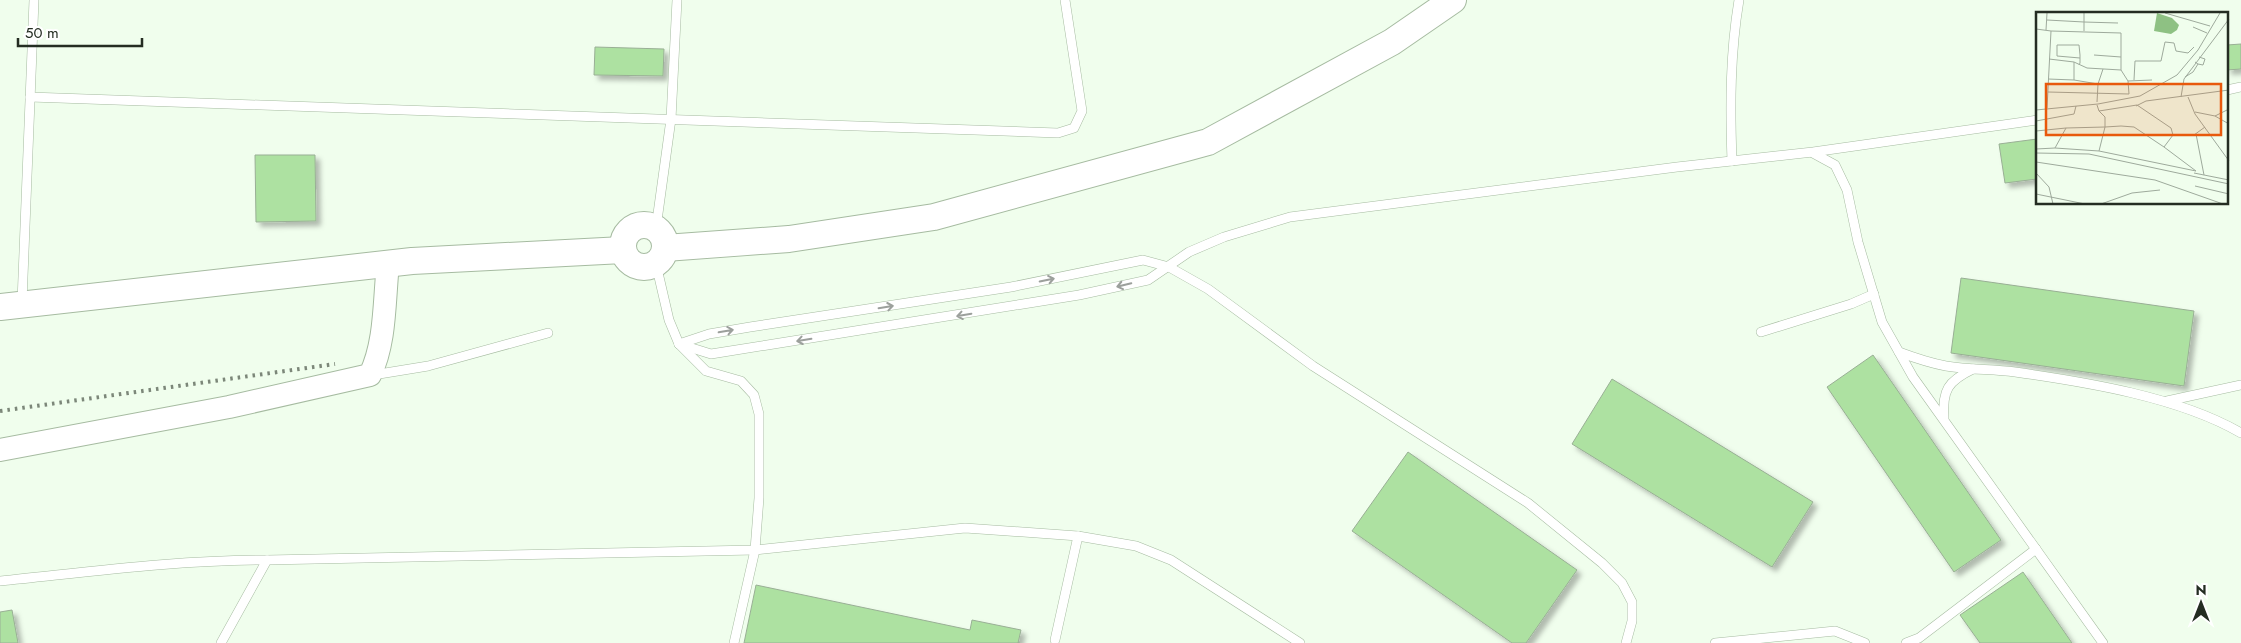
<svg xmlns="http://www.w3.org/2000/svg" width="2241" height="643" viewBox="0 0 2241 643" font-family="Jost,sans-serif">
<style>
.building{fill:#ade1a1;stroke:#99af95;filter:url(#shadow)}
.lines{fill:none;stroke-linecap:round;stroke-linejoin:round}
.service-casing{stroke:#a6bba1;stroke-width:10}
.tertiary-casing{stroke:#a6bba1;stroke-width:24}
.secondary-casing{stroke:#a6bba1;stroke-width:28}
.service{stroke:#fff;stroke-width:9}
.tertiary{stroke:#fff;stroke-width:22}
.secondary{stroke:#fff;stroke-width:26}
.rail{stroke:#7c8779;stroke-width:4;stroke-dasharray:2.5 5;stroke-linecap:butt}
.oneway{stroke:#9ca09c}
.inset-road{fill:none;stroke:#9eaa9c;stroke-width:1}
.view{fill:#e8590c;fill-opacity:0.15;stroke:#e8590c;stroke-width:2.5}
.inset-edge{fill:none;stroke:#242d22;stroke-width:2.5}
</style>
<defs>
<filter id="shadow"><feDropShadow dx="4.5" dy="4.5" stdDeviation="2.5" flood-color="#0004"/></filter>
</defs>
<rect width="100%" height="100%" fill="#f0feed"/>
<!-- building -->
<g class="building">
<path d="M 2241,44 L 2241,69 L 2227,70 L 2227,45 Z"/>
<path d="M 595,47 L 664,49 L 663,76 L 594,75 Z"/>
<path d="M 2037,139 L 2037,179 L 2005,183 L 1999,144 Z"/>
<path d="M 255,155 L 315,155 L 316,221 L 256,222 Z"/>
<path d="M 1961,278 L 2194,311 L 2184,386 L 1951,353 Z"/>
<path d="M 1873,355 L 2001,540 L 1954,572 L 1827,387 Z"/>
<path d="M 1612,379 L 1813,502 L 1772,567 L 1572,444 Z"/>
<path d="M 1408,452 L 1577,570 L 1526,643 L 1512,643 L 1352,531 Z"/>
<path d="M 2023,572 L 2072,643 L 1980,643 L 1960,615 Z"/>
<path d="M 756,585 L 970,630 L 972,620 L 1021,630 L 1018,643 L 1020,643 L 744,643 Z"/>
<path d="M 12,610 L 18,643 L 0,643 L 0,612 Z"/>
</g>
<g class="lines">
<!-- service casing -->
<g class="service-casing">
<g id="service">
<path d="M 2227,90 L 2241,87"/>
<path d="M 30,97 L 1058,133 L 1074,128 L 1082,111 L 1065,0"/>
<path d="M 1813,153 L 1835,165 L 1847,190 L 1858,242 L 1882,322 L 1913,377 L 2103,643"/>
<path d="M 1732,161 C 1730,106 1730,54 1739,0"/>
<path d="M 656,228 L 671,119 L 677,0"/>
<path d="M 656,264 L 669,320 L 679,344 L 706,371 L 741,381 L 754,395 L 759,414 L 759,498 L 755,550 L 734,643"/>
<path d="M 22,302 L 34,0"/>
<path d="M 1761,332 L 1851,304 L 1874,294"/>
<path d="M 679,344 L 711,354 L 1079,295 L 1148,280 L 1189,252 L 1224,237 L 1290,217 L 1677,167 L 1813,152 L 2037,120"/>
<path d="M 679,344 L 709,334 L 750,327 L 1011,287 L 1143,260 L 1169,267 L 1208,289 L 1313,366 L 1528,503 L 1602,563 L 1622,583 L 1632,602 L 1632,621 L 1626,643"/>
<path d="M 1899,352 C 1915,358 1930,363 1946,366 C 1969,370 1992,369 2015,372 C 2086,382 2179,397 2241,433"/>
<path d="M 373,375 L 428,366 L 548,333"/>
<path d="M 2167,401 L 2241,385"/>
<path d="M 1944,418 C 1942,390 1948,381 1973,369"/>
<path d="M 0,581 C 89,572 177,560 267,560"/>
<path d="M 1055,640 L 1078,536"/>
<path d="M 221,643 L 267,560 L 755,550 L 965,528 L 1078,536 L 1136,546 L 1171,560 L 1300,643"/>
<path d="M 1715,643 L 1835,631 L 1865,643"/>
<path d="M 1906,643 L 1919,638 L 2036,549"/>
</g>
</g>
<!-- tertiary casing -->
<g class="tertiary-casing">
<path id="tertiary" d="M 0,450 L 229,407 L 370,375 C 386,342 384,300 388,264"/>
</g>
<!-- secondary casing -->
<g class="secondary-casing">
<g id="secondary">
<circle cx="644" cy="246" r="21"/>
<path d="M 665,248 L 789,239 L 934,217 L 1208,142 L 1392,42 L 1453,0"/>
<path d="M 0,307 L 412,261 L 623,250"/>
</g>
</g>
<!-- service -->
<use href="#service" class="service"/>
<!-- tertiary -->
<use href="#tertiary" class="tertiary"/>
<!-- secondary -->
<use href="#secondary" class="secondary"/>
<!-- rail -->
<path class="rail" d="M 0,411 L 335,364"/>
</g>
<!-- one-way arrows -->
<defs><path id="oneway-shaft" d="M-6 0H5M1.5-3L5.5 0L1.5 3" fill="none" stroke-width="1.6" stroke-linecap="round" stroke-linejoin="round" transform="scale(1.25)"/></defs>
<g class="oneway">
<use href="#oneway-shaft" transform="translate(1047 280) rotate(-12)"/>
<use href="#oneway-shaft" transform="translate(1124 285) rotate(167)"/>
<use href="#oneway-shaft" transform="translate(886 307) rotate(-9)"/>
<use href="#oneway-shaft" transform="translate(964 315) rotate(170)"/>
<use href="#oneway-shaft" transform="translate(726 331) rotate(-10)"/>
<use href="#oneway-shaft" transform="translate(804 340) rotate(171)"/>
</g>
<!-- overview -->
<g transform="translate(2036 12)">
<rect width="192" height="192" fill="#f0feed"/>
<path d="M 121,1 L 136,6 L 143,13 L 141,18 L 135,22 L 118,19 Z" fill="#8ec183"/>
<path class="inset-road" d="M 48,1 L 48,10 L 82,11M 129,1 L 174,14M 11,8 L 48,10 L 48,19M 157,15 L 171,21M 0,17 L 15,19 L 11,96M 10,18 L 11,1M 15,19 L 85,21 L 85,58 L 51,56 L 38,50M 58,43 L 85,45M 162,52 L 167,53 L 169,47 L 163,45M 43,53 L 44,51 L 44,43 L 43,33 L 21,33 L 21,44 L 44,46M 149,65 L 157,60 L 162,52 L 159,50M 12,67 L 38,68 L 38,50 L 13,47M 38,68 L 62,72 L 61,90M 98,68 L 99,49 L 125,49 L 129,30 L 138,31 L 140,39 L 152,41 L 158,35M 92,69 L 116,68M 62,72 L 67,57M 12,80 L 93,82 L 92,69 L 85,58M 145,85 L 148,67 L 193,7M 152,85 L 159,102 L 193,149M 62,92 L 104,84 L 141,63 L 162,38 L 184,1M 61,93 L 63,99 L 69,105 L 69,115 L 63,139 L 19,136 L 30,116 L 69,115 L 85,114 L 98,115 L 128,135 L 137,123 L 135,116 L 101,93 L 63,99M 100,94 L 110,89 L 193,78M 0,98 L 62,92M 159,100 L 179,104 L 193,112M 179,104 L 193,97M 0,109 L 38,102 L 40,94M 0,119 L 30,116M 160,122 L 168,163M 136,123 L 158,123 L 169,115M 0,137 L 19,136M 63,139 L 160,159 L 128,135M 0,141 L 53,142 L 193,172M 0,150 L 119,168 L 187,192M 0,161 L 13,175 L 17,192M 158,161 L 193,168M 159,174 L 193,182M 0,182 L 49,192M 65,192 L 96,181 L 124,178"/>
<path class="view" d="M 10,72 L 185,72 L 185,123 L 10,123 Z"/>
<rect width="192" height="192" class="inset-edge"/>
</g>
<!-- north arrow -->
<g transform="translate(2201 603)" stroke="#ffffff" stroke-width="4" paint-order="stroke">
<path d="M0-4L9 19L0 12L-9 19Z" fill="#242d22"/>
<text y="-8" font-size="14" font-weight="bold" text-anchor="middle" fill="#242d22">N</text>
</g>
<!-- scale -->
<path d="M18 38v8h124v-8" fill="none" stroke="#242d22" stroke-width="2.5"/>
<text x="25" y="38" font-size="15" fill="#242d22" stroke="#ffffff" stroke-width="4" paint-order="stroke">50 m</text>
</svg>
